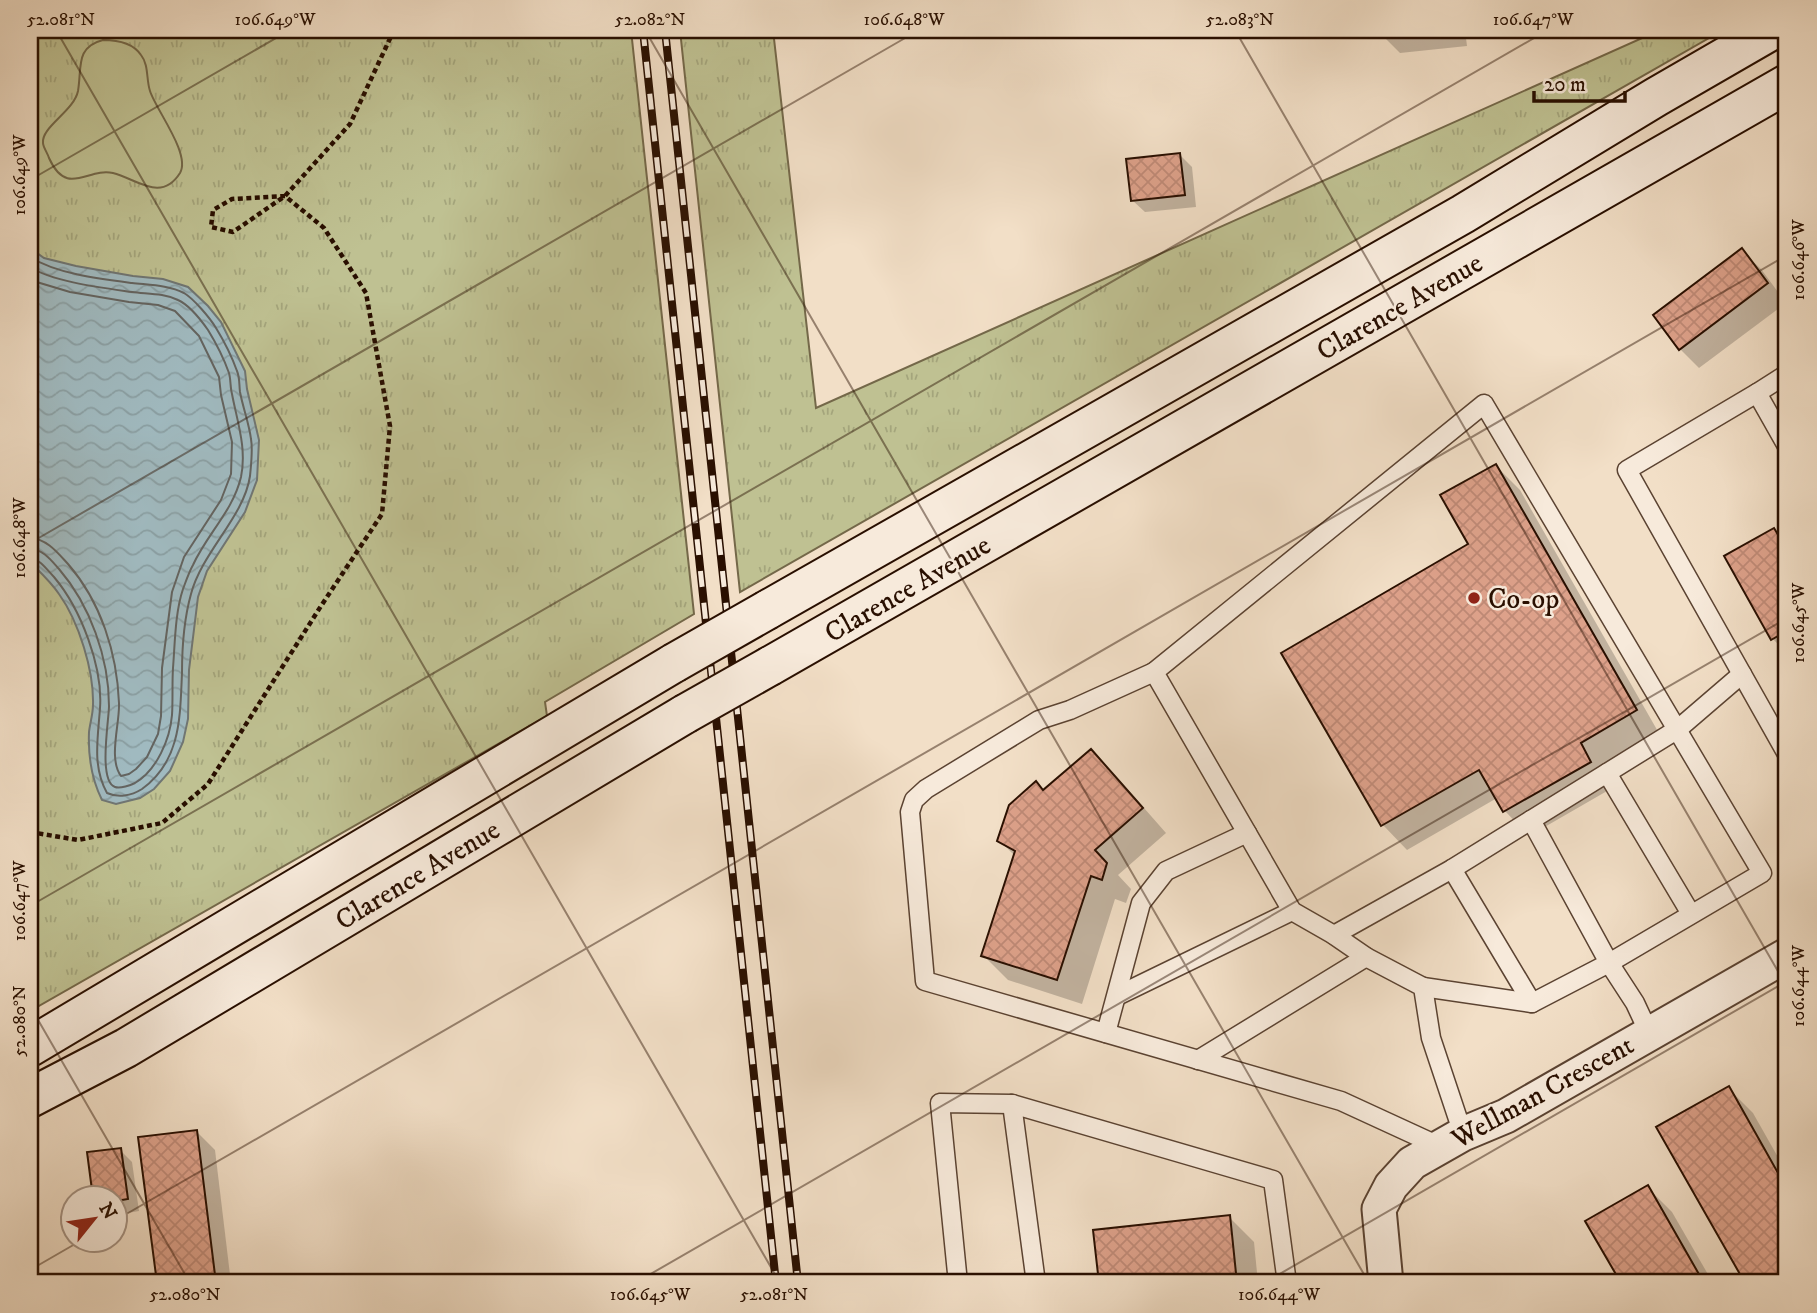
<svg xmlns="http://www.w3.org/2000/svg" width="1817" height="1313" viewBox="0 0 1817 1313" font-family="'IM FELL DW Pica',serif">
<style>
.grass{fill:url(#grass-tufts);stroke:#746849;stroke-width:2}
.pitch{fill:#bfc192;stroke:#746849;stroke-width:2}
.water{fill:url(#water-waves);stroke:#707673;stroke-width:2}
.shadow{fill:#0003}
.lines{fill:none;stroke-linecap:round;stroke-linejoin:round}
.shore{stroke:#646460;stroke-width:2}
.building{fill:url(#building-cross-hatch);stroke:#290f00;stroke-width:2}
.service-casing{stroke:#5b4332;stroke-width:21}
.minor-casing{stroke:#5b4332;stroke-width:37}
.secondary-casing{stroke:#290f00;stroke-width:42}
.path{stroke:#290f00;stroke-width:4.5;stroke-dasharray:5 3.5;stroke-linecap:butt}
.service{stroke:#f7eadb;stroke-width:18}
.minor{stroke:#f7eadb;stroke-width:33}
.secondary{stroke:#f7eadb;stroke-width:38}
.rail-casing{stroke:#290f00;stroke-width:8}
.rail{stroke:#f7eadb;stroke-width:5;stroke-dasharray:16;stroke-linecap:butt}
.secondary-bridge-casing{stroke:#290f00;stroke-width:42;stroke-linecap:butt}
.secondary-bridge{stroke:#f7eadb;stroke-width:38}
.ticks{fill:none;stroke:#290f00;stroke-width:2;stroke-opacity:0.45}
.poi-dot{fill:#8f2418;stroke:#f7eadb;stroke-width:2.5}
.labels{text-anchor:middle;stroke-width:5;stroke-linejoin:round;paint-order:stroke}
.street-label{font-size:28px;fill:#290f00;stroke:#f7eadb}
.poi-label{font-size:28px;fill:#290f00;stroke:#f7eadb;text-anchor:start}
.neatline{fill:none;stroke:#290f00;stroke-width:2.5}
.ticks-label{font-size:18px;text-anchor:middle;fill:#290f00}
</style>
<defs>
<pattern id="grass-tufts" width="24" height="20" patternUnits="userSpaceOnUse" patternTransform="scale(1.75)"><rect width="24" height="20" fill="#bfc192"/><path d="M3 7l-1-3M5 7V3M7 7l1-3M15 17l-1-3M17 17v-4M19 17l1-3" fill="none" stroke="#a4a57c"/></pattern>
<pattern id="water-waves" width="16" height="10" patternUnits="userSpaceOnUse" patternTransform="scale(1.75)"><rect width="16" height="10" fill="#a0bac0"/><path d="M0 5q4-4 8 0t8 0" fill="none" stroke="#8a9fa3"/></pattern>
<pattern id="building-cross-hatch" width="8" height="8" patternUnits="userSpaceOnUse" patternTransform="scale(1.75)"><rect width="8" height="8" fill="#dda18a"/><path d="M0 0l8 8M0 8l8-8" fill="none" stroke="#be8975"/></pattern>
</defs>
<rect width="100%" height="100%" fill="#f2dfc7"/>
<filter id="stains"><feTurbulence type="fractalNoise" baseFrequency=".00286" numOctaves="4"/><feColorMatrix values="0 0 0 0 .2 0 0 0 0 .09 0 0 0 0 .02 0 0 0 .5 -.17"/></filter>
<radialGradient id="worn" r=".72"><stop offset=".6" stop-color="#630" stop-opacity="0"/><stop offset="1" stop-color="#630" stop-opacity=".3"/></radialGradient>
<!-- grass -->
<g class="grass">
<path d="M 30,30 L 631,30 L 694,614 L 545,702 L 547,716 L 30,1011 Z"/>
<path d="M 680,30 L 773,30 L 816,408 L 1660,30 L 1723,30 L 740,592 Z"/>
</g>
<!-- pitch -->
<path class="pitch" d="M 103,40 C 116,40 133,43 141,55 C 149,65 146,79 150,91 C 156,110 191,154 180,173 C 161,203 137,179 113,173 C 88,167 67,198 49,158 C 48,154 43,147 43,143 C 41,127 74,111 78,91 C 82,68 75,47 103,40 Z"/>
<!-- water -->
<path class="water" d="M 30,248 L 44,258 L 76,266 L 133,276 L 163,279 L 188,287 L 208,306 L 221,322 L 245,371 L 247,389 L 259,440 L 257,480 L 245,512 L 207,571 L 198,597 L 189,670 L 188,719 L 183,742 L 170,771 L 154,789 L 140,798 L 116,804 L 102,800 C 91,778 88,756 89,732 C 90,723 93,714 93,705 C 94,671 79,622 59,594 C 51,582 40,572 30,562 Z"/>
<!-- shadow -->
<g class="shadow">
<path d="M 1377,30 L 1465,30 L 1467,46 L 1400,53 Z"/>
<path d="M 1180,155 L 1192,167 L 1196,207 L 1145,212 L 1132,200 Z"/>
<path d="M 1742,251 L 1761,269 L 1786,303 L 1699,368 L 1680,349 Z"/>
<path d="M 1496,466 L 1520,490 L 1660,735 L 1604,768 L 1614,787 L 1529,836 L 1505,811 L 1497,798 L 1407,850 L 1383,825 L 1283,653 L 1470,545 Z"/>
<path d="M 1773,530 L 1787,544 L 1787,654 L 1773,639 L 1726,557 Z"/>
<path d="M 1090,751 L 1115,775 L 1166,833 L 1118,875 L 1131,889 L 1126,903 L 1115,899 L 1082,1004 L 1008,980 L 983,955 L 1015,856 L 999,840 L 1044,792 Z"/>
<path d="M 1728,1088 L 1753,1113 L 1787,1173 L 1787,1283 L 1747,1283 L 1659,1128 Z"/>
<path d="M 196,1131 L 215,1150 L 231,1283 L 158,1283 L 140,1139 Z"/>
<path d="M 120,1150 L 132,1162 L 139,1211 L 116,1215 Z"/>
<path d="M 1647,1187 L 1672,1212 L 1713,1283 L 1623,1283 L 1588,1221 Z"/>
<path d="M 1229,1217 L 1254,1242 L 1258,1283 L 1101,1283 L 1095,1232 Z"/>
</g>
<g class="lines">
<!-- shore -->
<g class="shore">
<path d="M 30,257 C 57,274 100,279 132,283 C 149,285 169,285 184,293 C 194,299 210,318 216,328 C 224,341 232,357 237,371 C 240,378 239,385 240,392 C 243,408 249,423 251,439 C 253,450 251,465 250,476 C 244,517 202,552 191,594 C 184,619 182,648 182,673 C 180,717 181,761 142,789 C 131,796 118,798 107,793 C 92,766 98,738 100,708 C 103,667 81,609 54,577 C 47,570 40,559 30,558"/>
<path d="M 30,267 C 53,282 104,288 132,292 C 147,294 164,293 178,300 C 189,305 201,320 208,330 C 216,343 224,359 229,373 C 231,380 230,387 232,394 C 237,421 247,448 241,477 C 233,511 207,534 193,565 C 189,572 186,581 183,589 C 175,613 175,643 173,668 C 172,684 173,700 172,715 C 170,739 157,770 135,783 C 131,785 120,789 115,787 C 98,781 109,720 109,706 C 109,658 90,605 59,569 C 51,560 43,549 30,549"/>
<path d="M 30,280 L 70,292 L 129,302 L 158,305 L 175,311 L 199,336 L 219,377 L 221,395 L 232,442 L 231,474 L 221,500 L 184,557 L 172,592 L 162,668 L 161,716 L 158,734 L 147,757 L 136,769 L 129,774 L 121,776 C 108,759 120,723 119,703 C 117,653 101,602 68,564 C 57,552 47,539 30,538"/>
</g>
</g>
<!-- building -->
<g class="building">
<path d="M 1180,153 L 1185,195 L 1131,201 L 1126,159 Z"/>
<path d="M 1742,248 L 1768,283 L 1679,350 L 1653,315 Z"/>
<path d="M 1496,464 L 1637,710 L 1581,743 L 1591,762 L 1503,812 L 1479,770 L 1381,826 L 1281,653 L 1468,544 L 1440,495 Z"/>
<path d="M 1774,528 L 1787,550 L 1787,631 L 1771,640 L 1724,556 Z"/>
<path d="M 1091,749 L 1143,808 L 1095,850 L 1107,863 L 1102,880 L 1091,876 L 1057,980 L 981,956 L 1015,851 L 997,841 L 1009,805 L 1036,781 L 1043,790 Z"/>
<path d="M 1729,1086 L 1787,1189 L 1787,1283 L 1745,1283 L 1656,1127 Z"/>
<path d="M 197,1130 L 216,1283 L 157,1283 L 138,1137 Z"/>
<path d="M 121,1148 L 128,1199 L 116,1201 L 116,1198 L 93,1198 L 87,1152 Z"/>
<path d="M 1648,1185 L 1704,1283 L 1621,1283 L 1585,1221 Z"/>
<path d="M 1230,1215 L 1237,1283 L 1099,1283 L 1093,1230 Z"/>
</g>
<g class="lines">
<!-- service casing -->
<g class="service-casing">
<g id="service">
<path d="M 1787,374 L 1757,393 L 1787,446"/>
<path d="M 1757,393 L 1627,470 L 1787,754"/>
<path d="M 1154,672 L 1070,710 L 1039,720 L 926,789 L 914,800 L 910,812 L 925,981 L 1341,1101 L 1441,1147"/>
<path d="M 1607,773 L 1691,914"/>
<path d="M 1452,869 L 1532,1003"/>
<path d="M 1334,935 L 1452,869 L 1678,729 L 1742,674"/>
<path d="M 1423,987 L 1532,1003 L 1609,963 L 1531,820"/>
<path d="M 1117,996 L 1292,911"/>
<path d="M 1106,1033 L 1141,903 L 1166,871 L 1247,833"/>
<path d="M 1198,1060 L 1366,957"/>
<path d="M 1463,1134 L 1431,1038 L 1423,987 L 1366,957 L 1334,935 L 1292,911 L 1154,672 L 1484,404 L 1762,873 L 1609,963 L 1635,1003 L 1649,1033"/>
<path d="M 958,1283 L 940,1103 L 1012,1104"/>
<path d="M 1036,1283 L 1012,1104 L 1273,1180 L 1287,1283"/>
</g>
</g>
<!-- minor casing -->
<g class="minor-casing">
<path id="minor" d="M 1386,1283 L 1379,1209 L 1391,1186 L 1412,1163 L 1463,1134 L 1506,1116 L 1787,955"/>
</g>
<!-- secondary casing -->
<g class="secondary-casing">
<g id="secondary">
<path d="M 767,610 L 1463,214 L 1656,97 L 1772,30"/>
<path d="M 770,666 L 1787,84"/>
<path d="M 30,1047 L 674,663"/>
<path d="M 30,1098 L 126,1048 L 685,714"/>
</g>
</g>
<!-- path -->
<path class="path" d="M 30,832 L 78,840 L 162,823 L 208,784 L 321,606 L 382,514 L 390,426 L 366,293 L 324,228 L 285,196 L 232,199 L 213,210 L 211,227 L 233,232 L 285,196 L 350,124 L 394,30"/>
<!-- service -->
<use href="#service" class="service"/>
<!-- minor -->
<use href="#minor" class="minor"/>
<!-- secondary -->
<use href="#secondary" class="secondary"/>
<!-- rail casing -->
<g class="rail-casing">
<g id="rail">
<path d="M 643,30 L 776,1283"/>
<path d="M 665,30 L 798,1283"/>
</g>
</g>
<!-- rail -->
<use href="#rail" class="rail"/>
<!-- secondary-bridge casing -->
<g class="secondary-bridge-casing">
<g id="secondary-bridge">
<path d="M 674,663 L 767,610"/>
<path d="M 685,714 L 770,666"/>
</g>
</g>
<!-- secondary-bridge -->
<use href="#secondary-bridge" class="secondary-bridge"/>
</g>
<!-- ticks -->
<path class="ticks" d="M 56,30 L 780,1283M 645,30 L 1369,1283M 1235,30 L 1787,987M 30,180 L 290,30M 30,543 L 919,30M 30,906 L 1548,30M 30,1006 L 190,1283M 116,1220 L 1787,255M 30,1270 L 82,1240M 635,1283 L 1787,618M 1264,1283 L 1787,981"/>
<!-- markers -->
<circle class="poi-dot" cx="1474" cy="598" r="7"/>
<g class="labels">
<!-- street labels -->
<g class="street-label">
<text transform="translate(1399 306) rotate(-30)" y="10">Clarence Avenue</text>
<text transform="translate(907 588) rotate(-30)" y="10">Clarence Avenue</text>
<text transform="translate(417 874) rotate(-31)" y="10">Clarence Avenue</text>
<text transform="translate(1542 1091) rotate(-29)" y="10">Wellman Crescent</text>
</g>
<!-- poi labels -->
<g class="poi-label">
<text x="1488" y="608">Co-op</text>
</g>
</g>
<!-- margin -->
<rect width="1817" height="1313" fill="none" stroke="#f2dfc7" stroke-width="77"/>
<!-- north arrow -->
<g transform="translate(94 1219) rotate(60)"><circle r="33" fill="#f7eadb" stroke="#a59283" stroke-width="2"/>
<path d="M0-5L12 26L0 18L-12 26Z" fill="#8f2418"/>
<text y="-10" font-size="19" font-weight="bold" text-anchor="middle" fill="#290f00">N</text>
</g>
<!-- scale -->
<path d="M1534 91v10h91v-10" fill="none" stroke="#290f00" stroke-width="3.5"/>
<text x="1544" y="91" font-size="21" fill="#290f00" stroke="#f7eadb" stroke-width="5" paint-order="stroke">20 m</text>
<rect x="38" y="38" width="1740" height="1236" class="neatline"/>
<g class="ticks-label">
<text x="61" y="25">52.081°N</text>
<text x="275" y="25">106.649°W</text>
<text x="650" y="25">52.082°N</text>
<text x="904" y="25">106.648°W</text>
<text x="1240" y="25">52.083°N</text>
<text x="1533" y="25">106.647°W</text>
<text transform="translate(19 175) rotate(-90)" y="6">106.649°W</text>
<text transform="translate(1798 260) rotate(-90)" y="6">106.646°W</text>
<text transform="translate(19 538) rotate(-90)" y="6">106.648°W</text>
<text transform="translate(1798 623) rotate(-90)" y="6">106.645°W</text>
<text transform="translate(19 901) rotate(-90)" y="6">106.647°W</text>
<text transform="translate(1798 986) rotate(-90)" y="6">106.644°W</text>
<text transform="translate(19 1021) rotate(-90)" y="6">52.080°N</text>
<text x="185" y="1300">52.080°N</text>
<text x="650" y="1300">106.645°W</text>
<text x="774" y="1300">52.081°N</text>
<text x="1279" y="1300">106.644°W</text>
</g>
<rect width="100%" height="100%" filter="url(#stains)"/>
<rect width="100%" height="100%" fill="url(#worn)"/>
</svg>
